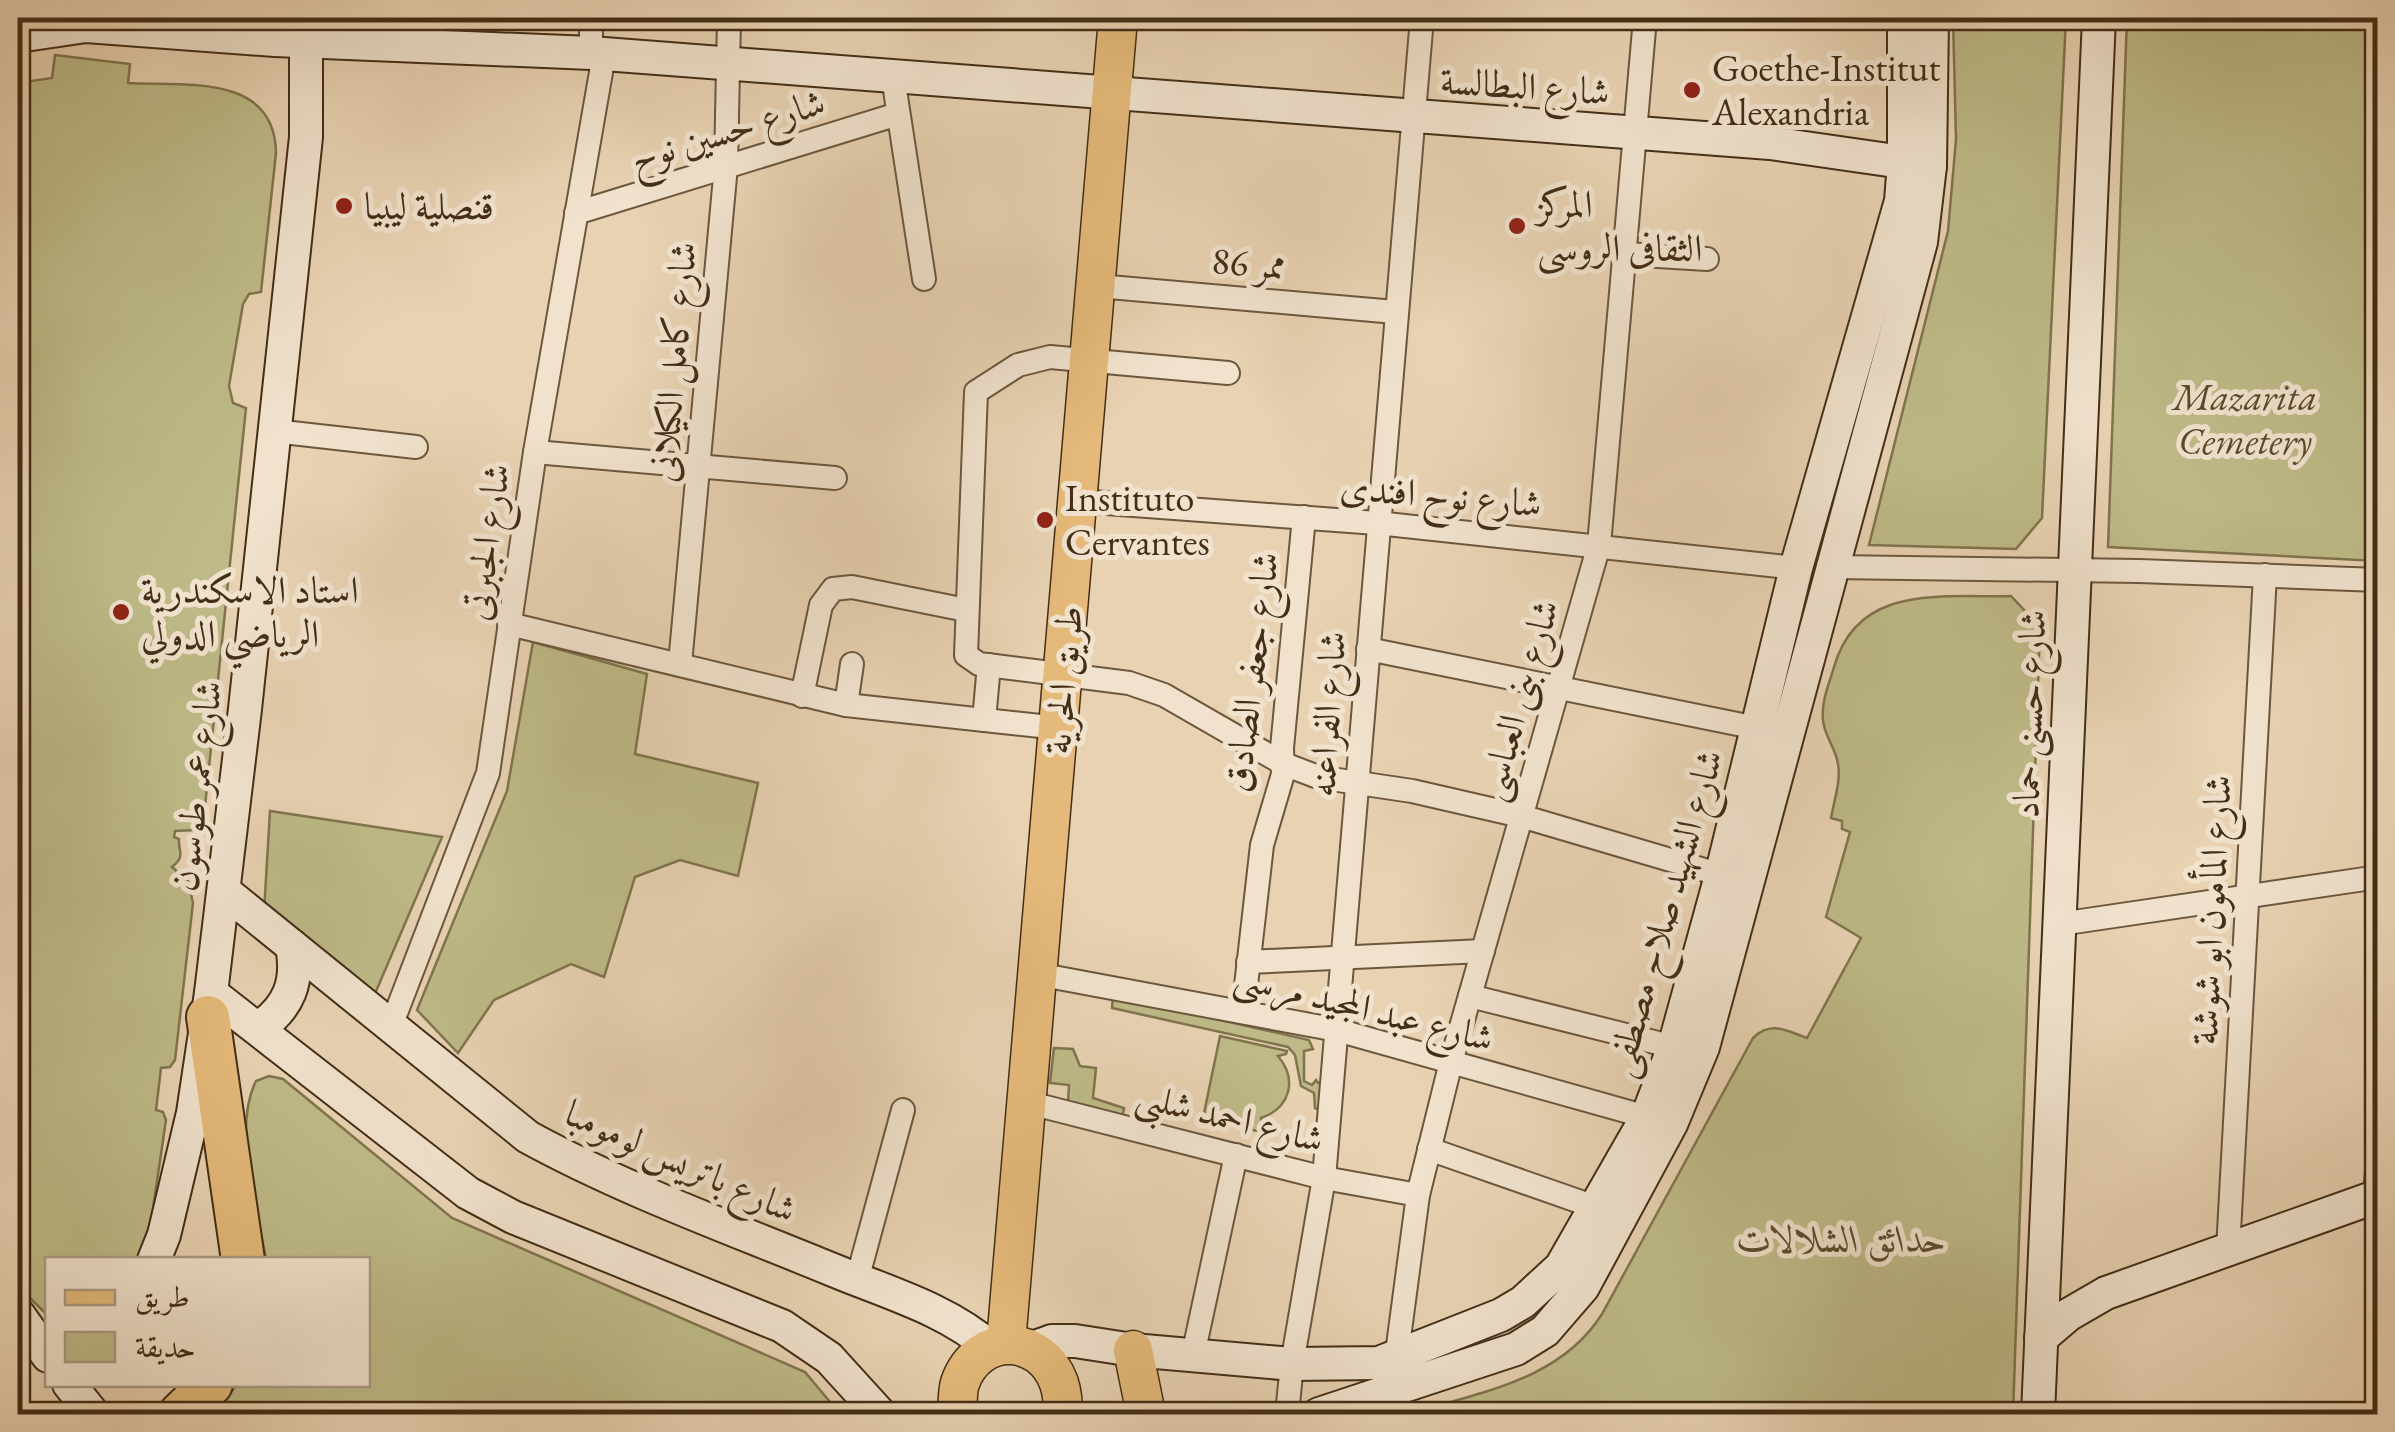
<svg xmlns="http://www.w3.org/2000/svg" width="2395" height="1432" viewBox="0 0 2395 1432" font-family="'EB Garamond',Amiri,serif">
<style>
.green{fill:#bdba87;stroke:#80744e;stroke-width:2.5}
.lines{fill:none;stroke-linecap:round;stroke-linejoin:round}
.street-casing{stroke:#6c573d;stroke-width:26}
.secondary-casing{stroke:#432e16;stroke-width:36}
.primary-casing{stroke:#432e16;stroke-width:41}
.highway-casing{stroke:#432e16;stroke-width:46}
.street{stroke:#f0e2cd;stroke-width:22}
.secondary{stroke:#f0e2cd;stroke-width:32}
.primary{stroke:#e4b979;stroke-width:38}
.highway{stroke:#e4b979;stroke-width:42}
.poi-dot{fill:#8f2418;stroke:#f0e2cd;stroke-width:4}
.labels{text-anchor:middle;stroke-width:10;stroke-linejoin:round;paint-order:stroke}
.poi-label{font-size:38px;fill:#432e16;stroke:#f0e2cd;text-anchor:start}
.street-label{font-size:38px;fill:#432e16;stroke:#f0e2cd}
.park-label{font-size:38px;font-style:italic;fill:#5b4a2d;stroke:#f0e2cd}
</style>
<rect width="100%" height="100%" fill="#e8d2b2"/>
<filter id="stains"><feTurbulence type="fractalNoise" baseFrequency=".002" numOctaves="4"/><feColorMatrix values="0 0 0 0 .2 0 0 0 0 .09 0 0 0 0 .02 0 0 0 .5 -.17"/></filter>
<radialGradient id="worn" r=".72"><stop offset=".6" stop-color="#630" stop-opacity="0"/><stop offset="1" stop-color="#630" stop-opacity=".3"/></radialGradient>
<!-- green -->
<g class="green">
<path d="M 1953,18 L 2066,18 L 2042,518 L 2016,549 L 1869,545 L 1948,231 L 1956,139 Z"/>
<path d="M 2127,18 L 2354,18 L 2377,36 L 2377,561 L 2108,547 Z"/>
<path d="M 55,55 L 130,64 L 128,83 C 185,86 275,73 276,153 L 261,292 L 249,294 L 243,304 L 229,386 L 233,403 L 246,408 L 204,816 L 196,830 L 175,831 L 174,837 L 179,839 C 178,852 186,856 172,867 L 188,881 L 193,903 L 175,1060 L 170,1067 L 161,1068 L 156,1110 L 163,1112 L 166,1120 L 151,1222 L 137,1259 L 48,1260 L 47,1315 L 18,1286 L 18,83 L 52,78 Z"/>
<path d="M 2011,596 L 2040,627 L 2013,1414 L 1409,1414 C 1479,1392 1560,1381 1602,1314 L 1753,1038 C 1771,1020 1787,1031 1807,1038 L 1861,938 L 1826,917 L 1850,832 L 1842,829 L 1842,821 L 1831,818 C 1834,801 1841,781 1838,764 C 1836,748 1824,736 1823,720 C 1821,702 1829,684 1834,667 C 1858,583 1942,598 2011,596 Z"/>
<path d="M 533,642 L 647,674 L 635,754 L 758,783 L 738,876 L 680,860 L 635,877 L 604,977 L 571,964 L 494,1000 L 458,1053 L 417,1010 L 507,791 Z"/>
<path d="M 270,811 L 442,837 L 374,996 L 264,912 Z"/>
<path d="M 1113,996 L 1309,1040 L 1313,1049 L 1304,1051 L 1304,1081 L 1312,1085 L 1316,1080 L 1318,1083 L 1324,1082 L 1321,1111 L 1315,1108 L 1314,1093 L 1301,1086 L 1295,1055 L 1288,1047 L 1112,1008 Z"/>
<path d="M 1220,1036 L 1287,1051 L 1286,1054 L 1278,1056 C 1298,1080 1290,1108 1261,1118 L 1263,1129 L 1257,1131 L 1203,1118 Z"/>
<path d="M 1054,1048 L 1073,1049 L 1080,1066 L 1096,1068 L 1093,1098 L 1124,1108 L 1122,1120 L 1068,1103 L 1069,1085 L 1050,1083 Z"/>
<path d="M 269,1076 L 283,1079 L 452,1218 L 805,1372 L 840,1414 L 212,1414 L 237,1385 L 368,1384 L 368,1260 L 266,1259 C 257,1208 232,1129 256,1081 Z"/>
</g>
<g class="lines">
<!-- street casing -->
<g class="street-casing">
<g id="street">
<path d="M 591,18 L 591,53"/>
<path d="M 893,77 L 924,279"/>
<path d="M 576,213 L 898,114"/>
<path d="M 1625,254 L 1707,259"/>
<path d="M 1098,286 L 1395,312"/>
<path d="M 1228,373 L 1050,357 L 1018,365 L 976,392 L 966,655 L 979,664 L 1129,683 L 1164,695 L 1284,764 L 1318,777 L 1412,791 L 1521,816 L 1735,879"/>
<path d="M 274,431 L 416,447"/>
<path d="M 535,452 L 835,478"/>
<path d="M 1079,501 L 1377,523 L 1796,568"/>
<path d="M 1832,567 L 2139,571 L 2378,580"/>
<path d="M 509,624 L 846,705 L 1059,728"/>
<path d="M 1368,649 L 1757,728"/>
<path d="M 680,664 L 726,166 L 729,18"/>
<path d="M 802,696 L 821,605 L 833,589 L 852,587 L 966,610"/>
<path d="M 846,705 L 852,664"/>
<path d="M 984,720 L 989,665"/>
<path d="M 2060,924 L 2378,877"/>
<path d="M 1248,962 L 1483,951"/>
<path d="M 1037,974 L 1337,1030 L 1661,1121"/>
<path d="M 1470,996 L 1674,1047"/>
<path d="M 1243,1012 L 1262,845 L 1283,774 L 1282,748 L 1304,517"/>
<path d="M 391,1026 L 488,773 L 535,452 L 604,55"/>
<path d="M 1026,1102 L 1324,1178 L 1418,1195"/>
<path d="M 1429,1149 L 1595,1207"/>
<path d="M 2375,1197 L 2378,1158"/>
<path d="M 2228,1250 L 2265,575"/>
<path d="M 857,1280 L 903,1110"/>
<path d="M 1193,1355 L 1236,1155"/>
<path d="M 1395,1368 L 1418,1195 L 1451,1062 L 1599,545 L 1645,18"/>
<path d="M 1287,1414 L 1292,1364 L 1324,1178 L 1422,18"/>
</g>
</g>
<!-- secondary casing -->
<g class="secondary-casing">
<g id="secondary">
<path d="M 18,36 L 86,26 L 275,40 L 591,53 L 1770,143 L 1930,166"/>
<path d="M 224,891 L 528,1137 C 625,1190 731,1228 833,1270 C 886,1292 947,1309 991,1348"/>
<path d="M 211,993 L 468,1193 L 513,1217 L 782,1326 L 829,1358 L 880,1414"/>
<path d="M 259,1028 C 289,1007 299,982 292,946"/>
<path d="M 154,1260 L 164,1235 L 193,1113 L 211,993 L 245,709 L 306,137 L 306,22"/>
<path d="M 18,1314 L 48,1356"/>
<path d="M 2041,1338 L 2068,1315 L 2106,1293 L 2378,1196"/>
<path d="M 1030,1349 L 1052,1341 L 1075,1341 L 1133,1350 L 1292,1364 L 1379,1363 L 1501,1315 L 1523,1302 L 1561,1267 L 1647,1117 L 1674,1047 L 1721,876 L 1796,568 L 1901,201 L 1904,163 L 1904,18"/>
<path d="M 69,1384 L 93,1414"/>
<path d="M 1319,1414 L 1516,1349 L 1545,1331 L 1583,1287 L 1671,1124 L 1703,1047 L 1921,242 L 1930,166 L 1932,18"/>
<path d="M 2038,1414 L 2099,18"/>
</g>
</g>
<!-- primary casing -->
<g class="primary-casing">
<g id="primary">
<path d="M 1006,1343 L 1118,18"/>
<path d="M 1133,1350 L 1146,1414"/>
<path d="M 957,1414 C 958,1405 957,1392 960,1383 C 978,1332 1041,1333 1059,1383 C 1062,1392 1063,1405 1063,1414"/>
</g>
</g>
<!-- highway casing -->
<g class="highway-casing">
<g id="highway">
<path d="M 208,1017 L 243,1260"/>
<path d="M 180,1414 L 211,1384"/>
</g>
</g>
<!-- street -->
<use href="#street" class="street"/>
<!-- secondary -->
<use href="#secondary" class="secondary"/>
<!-- primary -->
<use href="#primary" class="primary"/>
<!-- highway -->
<use href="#highway" class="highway"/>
</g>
<!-- markers -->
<g class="poi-dot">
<circle cx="1692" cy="90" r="10"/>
<circle cx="344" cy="206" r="10"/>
<circle cx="1517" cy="226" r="10"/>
<circle cx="1045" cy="520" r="10"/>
<circle cx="121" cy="612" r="10"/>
</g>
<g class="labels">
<!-- poi labels -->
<g class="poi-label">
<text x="1712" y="81">Goethe-Institut<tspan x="1712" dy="44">Alexandria</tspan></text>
<text x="1537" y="217">المركز<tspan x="1537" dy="44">الثقافى الروسى</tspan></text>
<text x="364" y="219">قنصلية ليبيا</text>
<text x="1065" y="511">Instituto<tspan x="1065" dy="44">Cervantes</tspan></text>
<text x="141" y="603">استاد الاسكندرية<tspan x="141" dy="44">الرياضي الدولي</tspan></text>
</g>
<!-- street labels -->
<g class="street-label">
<text transform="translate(1525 86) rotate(4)" y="13">شارع البطالسة</text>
<text transform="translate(727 130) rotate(-17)" y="13">شارع حسين نوح</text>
<text transform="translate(1249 263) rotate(5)" y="13">ممر 86</text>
<text transform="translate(673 362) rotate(-85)" y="13">شارع كامل الكيلانى</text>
<text transform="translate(1441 495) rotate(5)" y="13">شارع نوح افندى</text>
<text transform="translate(486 542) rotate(-82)" y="13">شارع الجبرتى</text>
<text transform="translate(1251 672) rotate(-83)" y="13">شارع جعفر الصادق</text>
<text transform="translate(1063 680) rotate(-85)" y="13">طريق الحرية</text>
<text transform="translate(1518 700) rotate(-74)" y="13">شارع بنى العباسى</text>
<text transform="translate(1327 714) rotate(-86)" y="13">شارع الفراعنه</text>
<text transform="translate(2029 714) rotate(-88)" y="13">شارع حسنى حماد</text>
<text transform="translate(196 786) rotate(-83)" y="13">شارع عمر طوسون</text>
<text transform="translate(2211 910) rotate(-87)" y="13">شارع المأمون ابو شوشة</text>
<text transform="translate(1664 913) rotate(-74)" y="13">شارع الشهيد صلاح مصطفى</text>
<text transform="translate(1364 1007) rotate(14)" y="13">شارع عبد المجيد مرسى</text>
<text transform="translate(1230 1117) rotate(14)" y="13">شارع احمد شلبى</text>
<text transform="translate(681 1161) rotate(24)" y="13">شارع باتريس لومومبا</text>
</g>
<!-- park labels -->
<g class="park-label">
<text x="2245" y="410">Mazarita<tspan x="2245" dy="44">Cemetery</tspan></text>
<text x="1842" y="1252">حدائق الشلالات</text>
</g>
</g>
<!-- margin -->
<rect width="2395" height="1432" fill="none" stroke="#e8d2b2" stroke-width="60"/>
<rect x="20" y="20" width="2355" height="1392" fill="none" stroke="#432e16" stroke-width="5"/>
<rect x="30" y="30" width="2335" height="1372" fill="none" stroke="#432e16" stroke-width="2.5"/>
<!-- legend -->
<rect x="45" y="1257" width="325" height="130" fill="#f0e2cd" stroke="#ab9a84" stroke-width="2.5"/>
<rect x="65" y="1290" width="50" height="15" fill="#e4b979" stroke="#ab9a84" stroke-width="2.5"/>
<text x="135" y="1307" font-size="30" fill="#432e16">طريق</text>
<rect x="65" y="1332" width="50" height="30" fill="#bdba87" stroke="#ab9a84" stroke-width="2.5"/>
<text x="135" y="1357" font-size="30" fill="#432e16">حديقة</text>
<rect width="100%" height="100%" filter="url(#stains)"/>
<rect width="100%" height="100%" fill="url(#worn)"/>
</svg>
